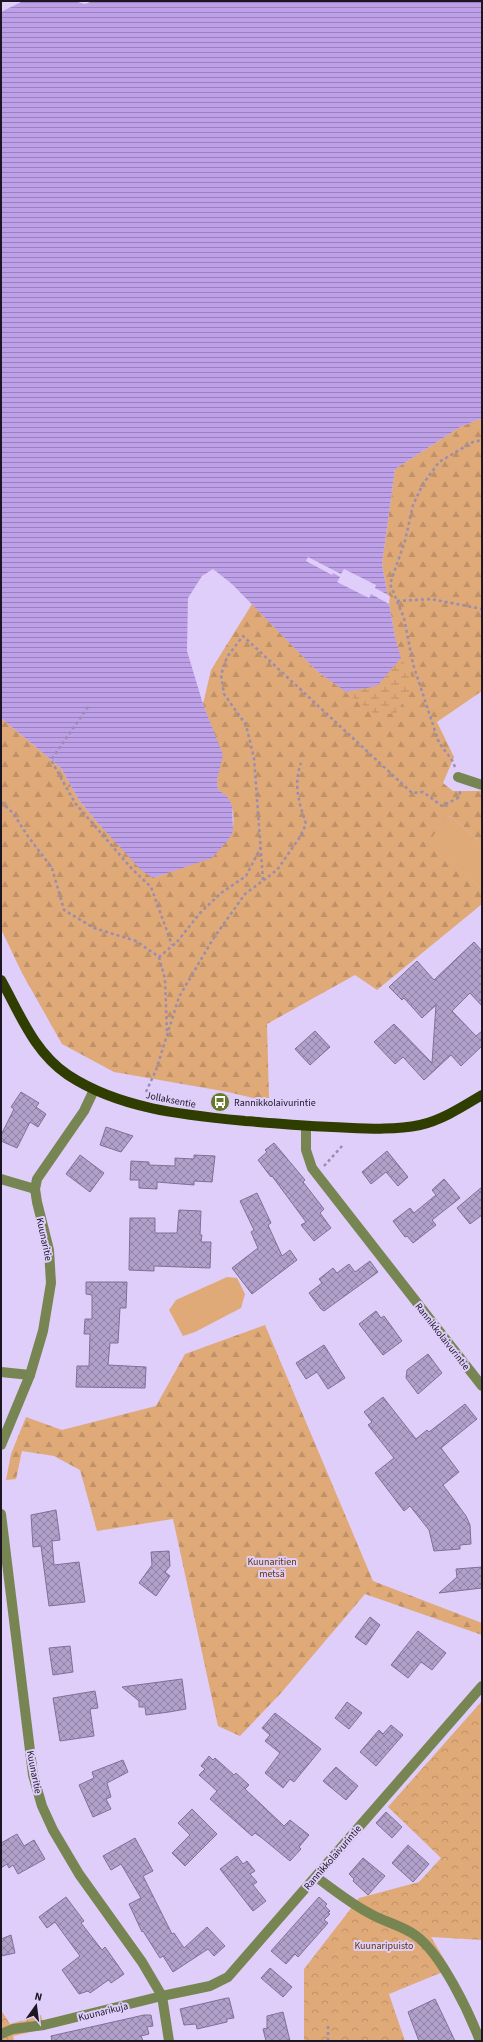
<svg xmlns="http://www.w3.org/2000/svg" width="483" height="2042" viewBox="0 0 483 2042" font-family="'Source Sans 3',sans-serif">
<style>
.forest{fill:url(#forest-firs)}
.wetland{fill:url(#wetland-marsh)}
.park{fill:url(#park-crowns)}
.pitch{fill:#dfa978}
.water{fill:url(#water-rules)}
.pier{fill:#dfcefa}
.building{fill:url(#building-cross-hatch);stroke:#807097}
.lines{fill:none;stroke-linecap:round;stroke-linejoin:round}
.path{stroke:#9a8daf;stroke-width:2.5;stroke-dasharray:3 3;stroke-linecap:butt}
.minor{stroke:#768552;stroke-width:10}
.major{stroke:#2f3d00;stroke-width:10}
.labels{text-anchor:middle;stroke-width:4;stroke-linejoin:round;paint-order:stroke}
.street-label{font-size:10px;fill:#1b1524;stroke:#dfcefa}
.poi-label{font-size:10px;fill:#1b1524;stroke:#dfcefa;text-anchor:start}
.park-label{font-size:10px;fill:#5f3606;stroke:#dfcefa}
</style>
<defs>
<pattern id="forest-firs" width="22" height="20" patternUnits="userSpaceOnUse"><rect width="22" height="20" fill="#dfa978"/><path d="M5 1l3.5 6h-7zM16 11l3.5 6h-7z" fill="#bf9168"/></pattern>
<pattern id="wetland-marsh" width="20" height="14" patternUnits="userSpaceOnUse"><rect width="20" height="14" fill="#dfa978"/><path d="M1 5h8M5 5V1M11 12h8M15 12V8" fill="none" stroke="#bf9168"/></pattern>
<pattern id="park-crowns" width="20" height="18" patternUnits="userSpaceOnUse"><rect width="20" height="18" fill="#dfa978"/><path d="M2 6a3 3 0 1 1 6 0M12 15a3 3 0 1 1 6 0" fill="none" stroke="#bf9168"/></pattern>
<pattern id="water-rules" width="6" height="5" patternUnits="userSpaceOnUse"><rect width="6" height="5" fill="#bda0e8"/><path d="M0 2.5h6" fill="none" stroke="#9981bc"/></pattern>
<pattern id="building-cross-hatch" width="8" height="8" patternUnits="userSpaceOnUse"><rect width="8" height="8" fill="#b0a0ca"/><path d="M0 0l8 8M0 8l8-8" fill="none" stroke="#8e81a4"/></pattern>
</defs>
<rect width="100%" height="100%" fill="#dfcefa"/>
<!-- forest -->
<g class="forest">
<path d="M 482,418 L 482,691 L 437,722 L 454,757 L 443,783 L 453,791 L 482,791 L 482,843 L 450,816 L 428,843 L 482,889 L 482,904 L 377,990 L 355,975 L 267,1024 L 269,1098 L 253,1098 L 228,1092 L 114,1072 L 62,1044 L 22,973 L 1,929 L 1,718 L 61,768 L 79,800 L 97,822 L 153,878 L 173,871 L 229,839 C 237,822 235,800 218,790 L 217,780 L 222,755 L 203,704 L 211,670 L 252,604 L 317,671 L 346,692 L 401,658 L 395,637 L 382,564 L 395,469 L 460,427 Z"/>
<path d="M 265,1325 L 373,1581 L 482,1623 L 482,1635 L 365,1594 L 281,1693 L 240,1736 L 218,1726 L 173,1519 L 97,1531 L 80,1470 L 54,1456 L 22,1451 L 16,1479 L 6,1480 L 11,1454 L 26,1417 L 62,1430 L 156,1406 L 185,1354 Z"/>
</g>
<!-- wetland -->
<path class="wetland" d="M 395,637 L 401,658 L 411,675 L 410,693 L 396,713 L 376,715 L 328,679 L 357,673 Z"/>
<!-- park -->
<g class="park">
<path d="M 482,1701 L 482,1940 L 431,1937 L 450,1969 L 389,1994 L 405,2041 L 304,2041 L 304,1969 L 359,1898 L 419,1882 L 441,1858 L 388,1807 Z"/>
<path d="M 1,2010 L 10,2024 L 41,2015 L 44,2029 L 13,2036 L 14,2041 L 1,2041 Z"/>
</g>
<!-- pitch -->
<g class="pitch">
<path d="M 450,816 L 482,843 L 482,889 L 427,843 Z"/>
<path d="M 227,1277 L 237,1278 L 245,1294 L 241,1308 L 195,1332 L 183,1336 L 169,1310 L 176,1300 Z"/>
</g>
<!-- water -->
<path class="water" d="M 23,1 L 74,1 L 85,4 L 93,1 L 482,1 L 482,418 L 460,427 L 395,469 L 382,564 L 395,637 L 401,658 L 377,686 L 346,692 L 317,671 L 232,584 L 213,569 L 202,576 L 188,598 L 187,651 L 203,704 L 223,755 L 217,780 L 218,790 L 226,795 L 232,805 L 233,831 L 229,839 L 212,858 L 153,878 L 141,870 L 97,822 L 79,800 L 61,768 L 1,718 L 1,12 Z"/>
<!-- pier -->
<path class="pier" d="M 308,557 L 341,574 L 344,569 L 376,585 L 375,588 L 390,596 L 389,604 L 371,594 L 369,598 L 337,582 L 340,577 L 333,573 L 332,575 L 306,561 Z"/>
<!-- building -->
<g class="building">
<path d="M 474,942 L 482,951 L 482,1006 L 470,993 L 452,1011 L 476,1036 L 482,1031 L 482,1046 L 461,1066 L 451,1055 L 424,1080 L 403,1057 L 395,1064 L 374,1042 L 394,1024 L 432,1063 L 436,1005 L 422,1018 L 404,998 L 402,1000 L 389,987 L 417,961 L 434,980 Z"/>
<path d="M 315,1031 L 330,1047 L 310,1065 L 295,1049 Z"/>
<path d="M 21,1092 L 39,1103 L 36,1107 L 46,1114 L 38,1127 L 30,1122 L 17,1148 L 1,1141 L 1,1135 L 14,1109 L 11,1107 Z"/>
<path d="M 106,1127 L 133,1136 L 121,1152 L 100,1145 Z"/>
<path d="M 274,1143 L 305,1180 L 303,1182 L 324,1209 L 320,1213 L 331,1228 L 314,1241 L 301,1225 L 306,1222 L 272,1176 L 271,1177 L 258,1160 L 267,1152 L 265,1150 Z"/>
<path d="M 387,1151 L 408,1177 L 398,1186 L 386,1172 L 371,1184 L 362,1172 Z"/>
<path d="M 80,1155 L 104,1173 L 90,1192 L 66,1174 Z"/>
<path d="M 194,1155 L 215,1156 L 212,1182 L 194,1181 L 194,1185 L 157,1182 L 157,1189 L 139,1188 L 139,1180 L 130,1180 L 131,1161 L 149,1162 L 149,1165 L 175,1166 L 175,1158 L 194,1159 Z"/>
<path d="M 444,1179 L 460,1198 L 432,1220 L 436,1225 L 413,1243 L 407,1236 L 405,1237 L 393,1221 L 410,1208 L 414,1213 L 436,1195 L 432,1190 Z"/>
<path d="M 482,1187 L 482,1215 L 470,1224 L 457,1208 Z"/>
<path d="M 257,1193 L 271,1223 L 268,1225 L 282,1256 L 290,1250 L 297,1260 L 252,1294 L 232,1268 L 258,1248 L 251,1232 L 254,1230 L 240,1201 Z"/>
<path d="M 179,1210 L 201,1211 L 200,1235 L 202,1235 L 201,1242 L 211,1242 L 210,1268 L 154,1266 L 154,1271 L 129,1270 L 130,1218 L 155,1218 L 155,1233 L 177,1233 Z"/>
<path d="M 370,1261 L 378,1272 L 324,1311 L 321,1309 L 309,1293 L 322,1283 L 319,1279 L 333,1268 L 337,1273 L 349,1264 L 355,1272 Z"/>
<path d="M 86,1282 L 127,1282 L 126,1308 L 120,1308 L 118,1343 L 110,1343 L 108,1365 L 146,1367 L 145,1388 L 76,1387 L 77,1366 L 89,1366 L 90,1334 L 84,1334 L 85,1319 L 92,1319 L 92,1295 L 86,1294 Z"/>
<path d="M 376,1311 L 381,1318 L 384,1316 L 402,1341 L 383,1355 L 359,1324 Z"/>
<path d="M 324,1345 L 345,1378 L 328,1389 L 317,1372 L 306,1379 L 296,1363 Z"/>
<path d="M 428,1354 L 442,1373 L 418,1394 L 406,1378 L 407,1370 Z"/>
<path d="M 383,1397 L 416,1439 L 427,1430 L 429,1432 L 465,1404 L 477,1419 L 441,1448 L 459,1472 L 443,1485 L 466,1516 L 470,1525 L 471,1544 L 460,1545 L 460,1549 L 434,1551 L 429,1530 L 410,1506 L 404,1511 L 375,1473 L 394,1458 L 368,1425 L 372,1422 L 364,1412 Z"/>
<path d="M 56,1510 L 60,1540 L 52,1541 L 54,1565 L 79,1562 L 85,1602 L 49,1606 L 41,1546 L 33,1547 L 31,1515 Z"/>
<path d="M 169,1551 L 170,1566 L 165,1572 L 170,1576 L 156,1596 L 139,1583 L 152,1565 L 151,1552 Z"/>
<path d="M 482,1567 L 482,1588 L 439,1593 L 457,1577 L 456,1569 Z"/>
<path d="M 370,1617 L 380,1625 L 366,1645 L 355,1637 Z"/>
<path d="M 418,1631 L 446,1653 L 432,1670 L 421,1662 L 408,1678 L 391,1665 Z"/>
<path d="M 70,1646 L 73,1672 L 53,1675 L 49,1648 Z"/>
<path d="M 182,1679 L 186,1709 L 169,1712 L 146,1715 L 145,1707 L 139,1707 L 139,1701 L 122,1687 Z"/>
<path d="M 95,1691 L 98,1708 L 90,1709 L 94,1736 L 60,1741 L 53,1698 Z"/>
<path d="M 347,1702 L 362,1713 L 349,1729 L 335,1718 Z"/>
<path d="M 275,1713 L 321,1749 L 294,1782 L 290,1779 L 283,1788 L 265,1773 L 280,1753 L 265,1741 L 270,1735 L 262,1728 Z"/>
<path d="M 391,1725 L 403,1735 L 376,1766 L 360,1752 L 379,1730 L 383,1734 Z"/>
<path d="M 209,1756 L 213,1760 L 215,1758 L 234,1775 L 236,1773 L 249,1785 L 245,1789 L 284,1826 L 290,1820 L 309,1835 L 299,1847 L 301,1849 L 290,1861 L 262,1838 L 255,1833 L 252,1836 L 210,1799 L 217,1791 L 199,1775 L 205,1769 L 201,1766 Z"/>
<path d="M 123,1760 L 128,1772 L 107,1783 L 111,1797 L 106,1799 L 111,1809 L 93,1817 L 79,1785 L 94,1778 L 92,1772 Z"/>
<path d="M 336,1767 L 358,1786 L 346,1800 L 323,1781 Z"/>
<path d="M 192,1809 L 217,1834 L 185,1866 L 172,1853 L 190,1835 L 178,1823 Z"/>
<path d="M 386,1812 L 402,1827 L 392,1838 L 376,1823 Z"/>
<path d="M 17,1834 L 24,1846 L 34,1840 L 45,1859 L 18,1874 L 13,1865 L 9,1868 L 7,1864 L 1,1868 L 1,1843 Z"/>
<path d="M 135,1838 L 153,1871 L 143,1876 L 172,1934 L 174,1933 L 184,1948 L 207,1927 L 225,1946 L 214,1956 L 208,1949 L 173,1972 L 163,1956 L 160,1958 L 143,1931 L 142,1932 L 129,1904 L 141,1898 L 121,1864 L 111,1870 L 103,1856 Z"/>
<path d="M 408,1845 L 429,1864 L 413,1882 L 392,1863 Z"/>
<path d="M 237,1856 L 243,1864 L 247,1861 L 255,1871 L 250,1874 L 257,1882 L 253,1885 L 266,1901 L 253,1911 L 220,1869 Z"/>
<path d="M 363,1858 L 385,1876 L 368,1895 L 353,1881 L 354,1879 L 349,1874 Z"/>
<path d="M 66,1897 L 84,1921 L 81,1923 L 102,1950 L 105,1947 L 124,1974 L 111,1983 L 109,1980 L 107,1981 L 90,1993 L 88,1991 L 79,1994 L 62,1970 L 80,1956 L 55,1922 L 47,1928 L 39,1917 Z"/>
<path d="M 319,1897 L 327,1904 L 325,1906 L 330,1911 L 328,1913 L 330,1914 L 324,1920 L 328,1923 L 298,1957 L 295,1954 L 286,1964 L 271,1951 Z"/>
<path d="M 11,1935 L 15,1953 L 1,1956 L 1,1939 Z"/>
<path d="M 270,1968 L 292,1987 L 283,1997 L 261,1978 Z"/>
<path d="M 227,1998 L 229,1998 L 234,2018 L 227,2019 L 227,2022 L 197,2029 L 196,2024 L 184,2025 L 180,2009 Z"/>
<path d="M 435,1999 L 455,2041 L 419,2041 L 408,2012 Z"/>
<path d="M 283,2012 L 290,2041 L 266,2041 L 263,2029 L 267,2028 L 267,2016 Z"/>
<path d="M 144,2015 L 151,2015 L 153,2026 L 147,2027 L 149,2034 L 141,2036 L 143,2041 L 52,2041 L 51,2036 Z"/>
</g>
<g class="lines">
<!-- path -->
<g class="path">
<path d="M 397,601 L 431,599 L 482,609"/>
<path d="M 88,707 L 51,760 L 75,803 L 132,869 L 151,887 L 172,945"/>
<path d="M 455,767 L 452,760 L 439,743 L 413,664 L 404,618 L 390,584 L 405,541 L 413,505 L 423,484 L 439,462 L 473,442 L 482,440"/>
<path d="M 1,802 L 13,813 L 27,835 L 52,868 L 64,910 L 94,928 L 136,941 L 159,957 L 177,942 L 200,913 L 221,893 L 246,876 L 261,847"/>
<path d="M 263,880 L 254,758 L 246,725 L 224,694 L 221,675 L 227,657 L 243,636 L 412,793 L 423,792 L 442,806 L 458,798 L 461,790"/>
<path d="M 159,957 L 165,979 L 167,1033"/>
<path d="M 146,1092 L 156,1070 L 179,997 L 213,939 L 245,894 L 277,870 L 300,837 L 306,824 C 299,802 293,785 301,763"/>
<path d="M 324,1166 L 343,1145"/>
<path d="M 328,2026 L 328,2041"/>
</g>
<!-- minor -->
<g class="minor">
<path d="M 458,777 L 482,785"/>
<path d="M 306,1126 L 306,1150 L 312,1168 L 482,1386"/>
<path d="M 1,1179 L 35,1189"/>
<path d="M 1,1372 L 30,1375"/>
<path d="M 1,1445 L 30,1375 L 43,1331 L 51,1283 L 49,1250 L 37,1202 L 35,1189 L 37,1179 L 84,1111 L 94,1090"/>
<path d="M 1,1514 L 33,1775 L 42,1806 L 53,1830 L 79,1874 L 142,1962 L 162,1996 L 169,2041"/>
<path d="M 316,1877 C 333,1889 350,1903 369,1913 C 384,1922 401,1925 415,1935 C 441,1953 469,2012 480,2041"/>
<path d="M 1,2034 L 13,2029 L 44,2025 L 162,1996 L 210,1986 L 228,1977 L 482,1686"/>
</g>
<!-- major -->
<path class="major" d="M 1,980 C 20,1014 34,1052 68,1075 C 120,1109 184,1115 245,1121 C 274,1123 303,1126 332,1127 C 361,1128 391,1131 420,1125 C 442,1120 462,1107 482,1095"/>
</g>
<!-- icons -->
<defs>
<g id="bus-disc" transform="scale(1)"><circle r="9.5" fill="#657a2b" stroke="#dfcefa"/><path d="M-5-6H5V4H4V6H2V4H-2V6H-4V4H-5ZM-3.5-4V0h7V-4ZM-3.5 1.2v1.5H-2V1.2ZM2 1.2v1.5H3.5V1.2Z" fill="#fff"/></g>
</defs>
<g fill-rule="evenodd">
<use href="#bus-disc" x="220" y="1102"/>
</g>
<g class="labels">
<!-- street labels -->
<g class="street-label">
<text transform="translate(171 1099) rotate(11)" y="4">Jollaksentie</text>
<text transform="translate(45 1239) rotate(78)" y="4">Kuunaritie</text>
<text transform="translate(443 1336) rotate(52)" y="4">Rannikkolaivurintie</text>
<text transform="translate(35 1772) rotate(79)" y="4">Kuunaritie</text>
<text transform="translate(332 1857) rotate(-49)" y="4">Rannikkolaivurintie</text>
<text transform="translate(103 2011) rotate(-14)" y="4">Kuunarikuja</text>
</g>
<!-- poi labels -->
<g class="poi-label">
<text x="234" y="1106">Rannikkolaivurintie</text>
</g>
<!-- park labels -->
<g class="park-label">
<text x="272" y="1565">Kuunaritien<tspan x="272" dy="12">metsä</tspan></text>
<text x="384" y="1949">Kuunaripuisto</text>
</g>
</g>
<!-- border -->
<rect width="483" height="2042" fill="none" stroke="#1b1524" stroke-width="4"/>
<!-- north arrow -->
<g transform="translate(36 2006) rotate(14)" stroke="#dfcefa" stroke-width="3" paint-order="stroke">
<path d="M0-3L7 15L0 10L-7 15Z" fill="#1b1524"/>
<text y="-6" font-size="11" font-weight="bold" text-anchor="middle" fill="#1b1524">N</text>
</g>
</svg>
